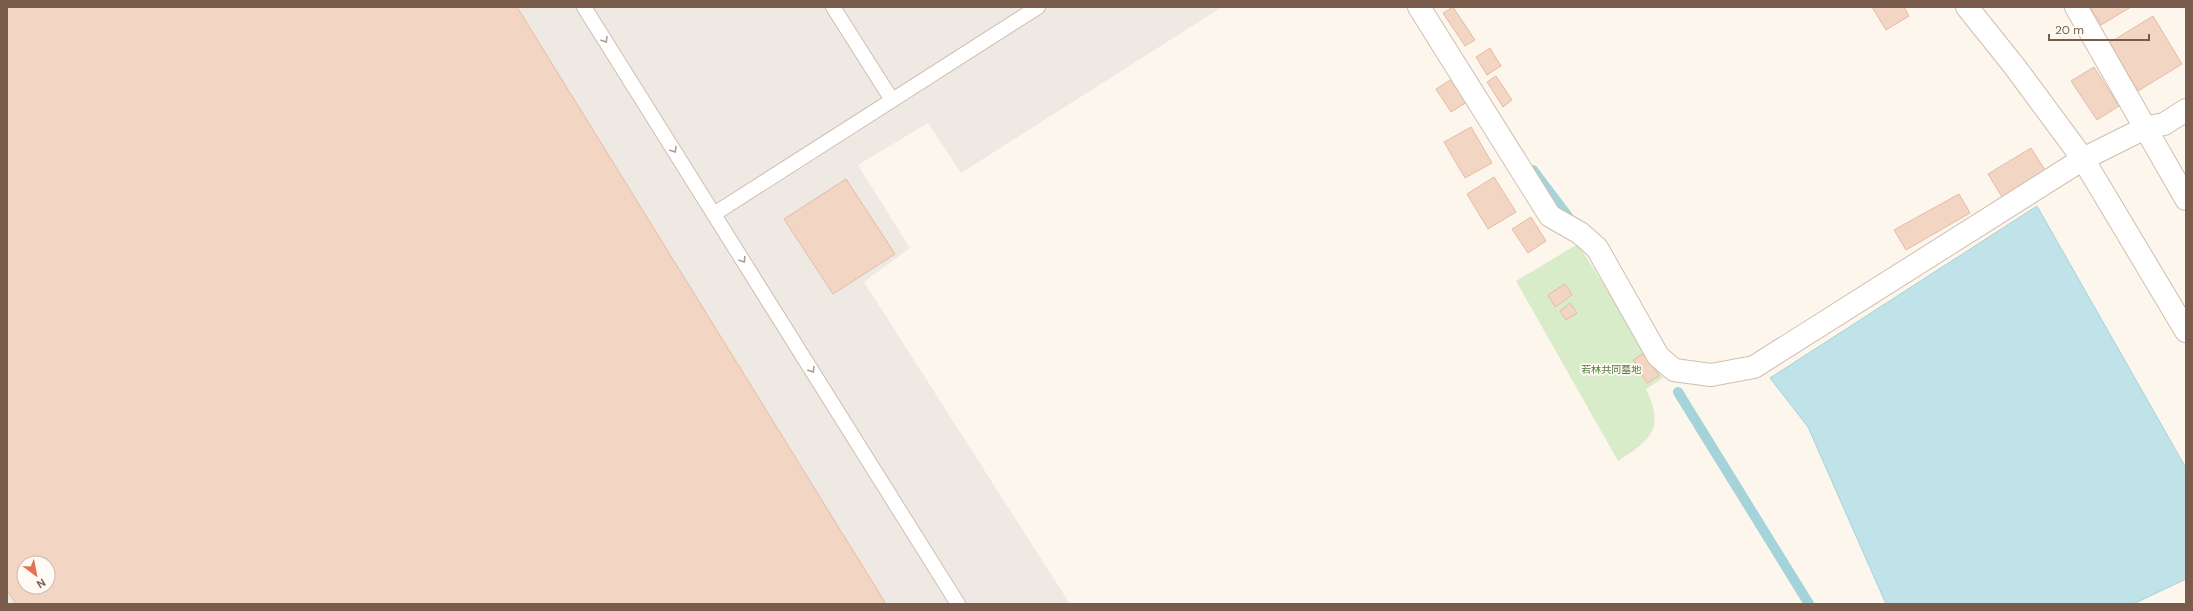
<svg xmlns="http://www.w3.org/2000/svg" width="2193" height="611" viewBox="0 0 2193 611" font-family="'DM Sans','Noto Sans JP',sans-serif">
<style>
.industrial{fill:#efe9e4;fill-rule:evenodd}
.green{fill:#d8ecc9}
.water{fill:#bfe3e8;stroke:#a5d3da}
.lines{fill:none;stroke-linecap:round;stroke-linejoin:round}
.stream{stroke:#a5d3da;stroke-width:10}
.building{fill:#f3d5c3;stroke:#e6bba3;fill-rule:evenodd}
.service-casing{stroke:#d1beb0;stroke-width:16}
.minor-casing{stroke:#d1beb0;stroke-width:24}
.tertiary-casing{stroke:#d1beb0;stroke-width:24}
.service{stroke:#fff;stroke-width:14}
.minor{stroke:#fff;stroke-width:22}
.tertiary{stroke:#fff;stroke-width:22}
.oneway{stroke:#af9d94}
.labels{text-anchor:middle;stroke-width:3.5;stroke-linejoin:round;paint-order:stroke}
.park-label{font-size:10px;fill:#537a41;stroke:#fffaf3}
</style>
<rect width="100%" height="100%" fill="#fdf6ec"/>
<!-- industrial -->
<path class="industrial" d="M 7,7 L 1222,7 L 961,173 L 928,123 L 858,165 L 910,248 L 864,282 L 1070,604 L 7,604 ZM 24,563 L 48,563 L 48,587 L 24,587 Z"/>
<!-- green -->
<path class="green" d="M 1578,244 L 1663,378 L 1646,389 C 1665,428 1651,440 1618,461 L 1516,281 Z"/>
<!-- water -->
<path class="water" d="M 2037,206 L 2186,468 L 2186,579 L 2133,604 L 1886,604 L 1808,427 L 1770,378 Z"/>
<g class="lines">
<!-- stream -->
<g class="stream">
<path d="M 1533,170 L 1570,219"/>
<path d="M 1678,392 L 1809,604"/>
</g>
</g>
<!-- building -->
<g class="building">
<path d="M 7,7 L 517,7 L 886,604 L 16,604 L 7,590 ZM 24,563 L 48,563 L 48,587 L 24,587 Z"/>
<path d="M 1453,7 L 1475,40 L 1465,46 L 1443,13 Z"/>
<path d="M 1872,7 L 1904,7 L 1909,16 L 1886,30 Z"/>
<path d="M 2090,7 L 2131,7 L 2101,25 Z"/>
<path d="M 2153,16 L 2182,64 L 2138,91 L 2109,43 Z"/>
<path d="M 1490,48 L 1501,66 L 1487,75 L 1476,57 Z"/>
<path d="M 2094,67 L 2119,106 L 2097,120 L 2071,81 Z"/>
<path d="M 1496,76 L 1512,100 L 1503,107 L 1487,82 Z"/>
<path d="M 1452,79 L 1467,102 L 1451,112 L 1436,89 Z"/>
<path d="M 1471,127 L 1492,163 L 1465,178 L 1444,142 Z"/>
<path d="M 2031,148 L 2045,170 L 2002,197 L 1988,174 Z"/>
<path d="M 1494,177 L 1516,212 L 1488,229 L 1467,194 Z"/>
<path d="M 846,179 L 895,254 L 833,294 L 784,219 Z"/>
<path d="M 1959,194 L 1970,213 L 1906,250 L 1894,230 Z"/>
<path d="M 1531,217 L 1546,241 L 1528,253 L 1512,229 Z"/>
<path d="M 1565,284 L 1572,295 L 1555,307 L 1548,295 Z"/>
<path d="M 1570,303 L 1577,313 L 1566,320 L 1560,311 Z"/>
<path d="M 1644,353 L 1659,376 L 1647,383 L 1633,360 Z"/>
</g>
<g class="lines">
<!-- service casing -->
<g class="service-casing">
<g id="service">
<path d="M 584,7 L 958,604"/>
<path d="M 833,7 L 892,100"/>
<path d="M 714,214 L 1038,7"/>
</g>
</g>
<!-- minor casing -->
<g class="minor-casing">
<g id="minor">
<path d="M 1419,7 L 1550,216 L 1580,233 L 1597,248 L 1658,356 L 1674,370 L 1711,375 L 1754,367 L 2083,159 L 2145,128 L 2164,124 L 2186,110"/>
<path d="M 2076,7 L 2186,199"/>
</g>
</g>
<!-- tertiary casing -->
<g class="tertiary-casing">
<path id="tertiary" d="M 1967,7 L 2015,67 L 2083,159 L 2186,331"/>
</g>
<!-- service -->
<use href="#service" class="service"/>
<!-- minor -->
<use href="#minor" class="minor"/>
<!-- tertiary -->
<use href="#tertiary" class="tertiary"/>
</g>
<!-- one-way arrows -->
<defs><path id="oneway-chevron" d="M-2-3.5L2.5 0L-2 3.5" fill="none" stroke-width="1.6" stroke-linecap="round" stroke-linejoin="round"/></defs>
<g class="oneway">
<use href="#oneway-chevron" transform="translate(605 40) rotate(58)"/>
<use href="#oneway-chevron" transform="translate(674 150) rotate(58)"/>
<use href="#oneway-chevron" transform="translate(743 260) rotate(58)"/>
<use href="#oneway-chevron" transform="translate(812 370) rotate(58)"/>
</g>
<g class="labels">
<!-- park labels -->
<g class="park-label">
<text x="1611" y="373">若林共同墓地</text>
</g>
</g>
<!-- border -->
<rect width="2193" height="611" fill="none" stroke="#7a5c4d" stroke-width="16"/>
<!-- north arrow -->
<g transform="translate(36 575) rotate(148)"><circle r="19" fill="#fffaf3" stroke="#cabbb1"/>
<path d="M0-3L7 15L0 10L-7 15Z" fill="#e76f51"/>
<text y="-6" font-size="11" font-weight="bold" text-anchor="middle" fill="#7a5c4d">N</text>
</g>
<!-- scale -->
<path d="M2049 34v6h100v-6" fill="none" stroke="#7a5c4d" stroke-width="2"/>
<text x="2055" y="34" font-size="12" fill="#7a5c4d" stroke="#fffaf3" stroke-width="3" paint-order="stroke">20 m</text>
</svg>
